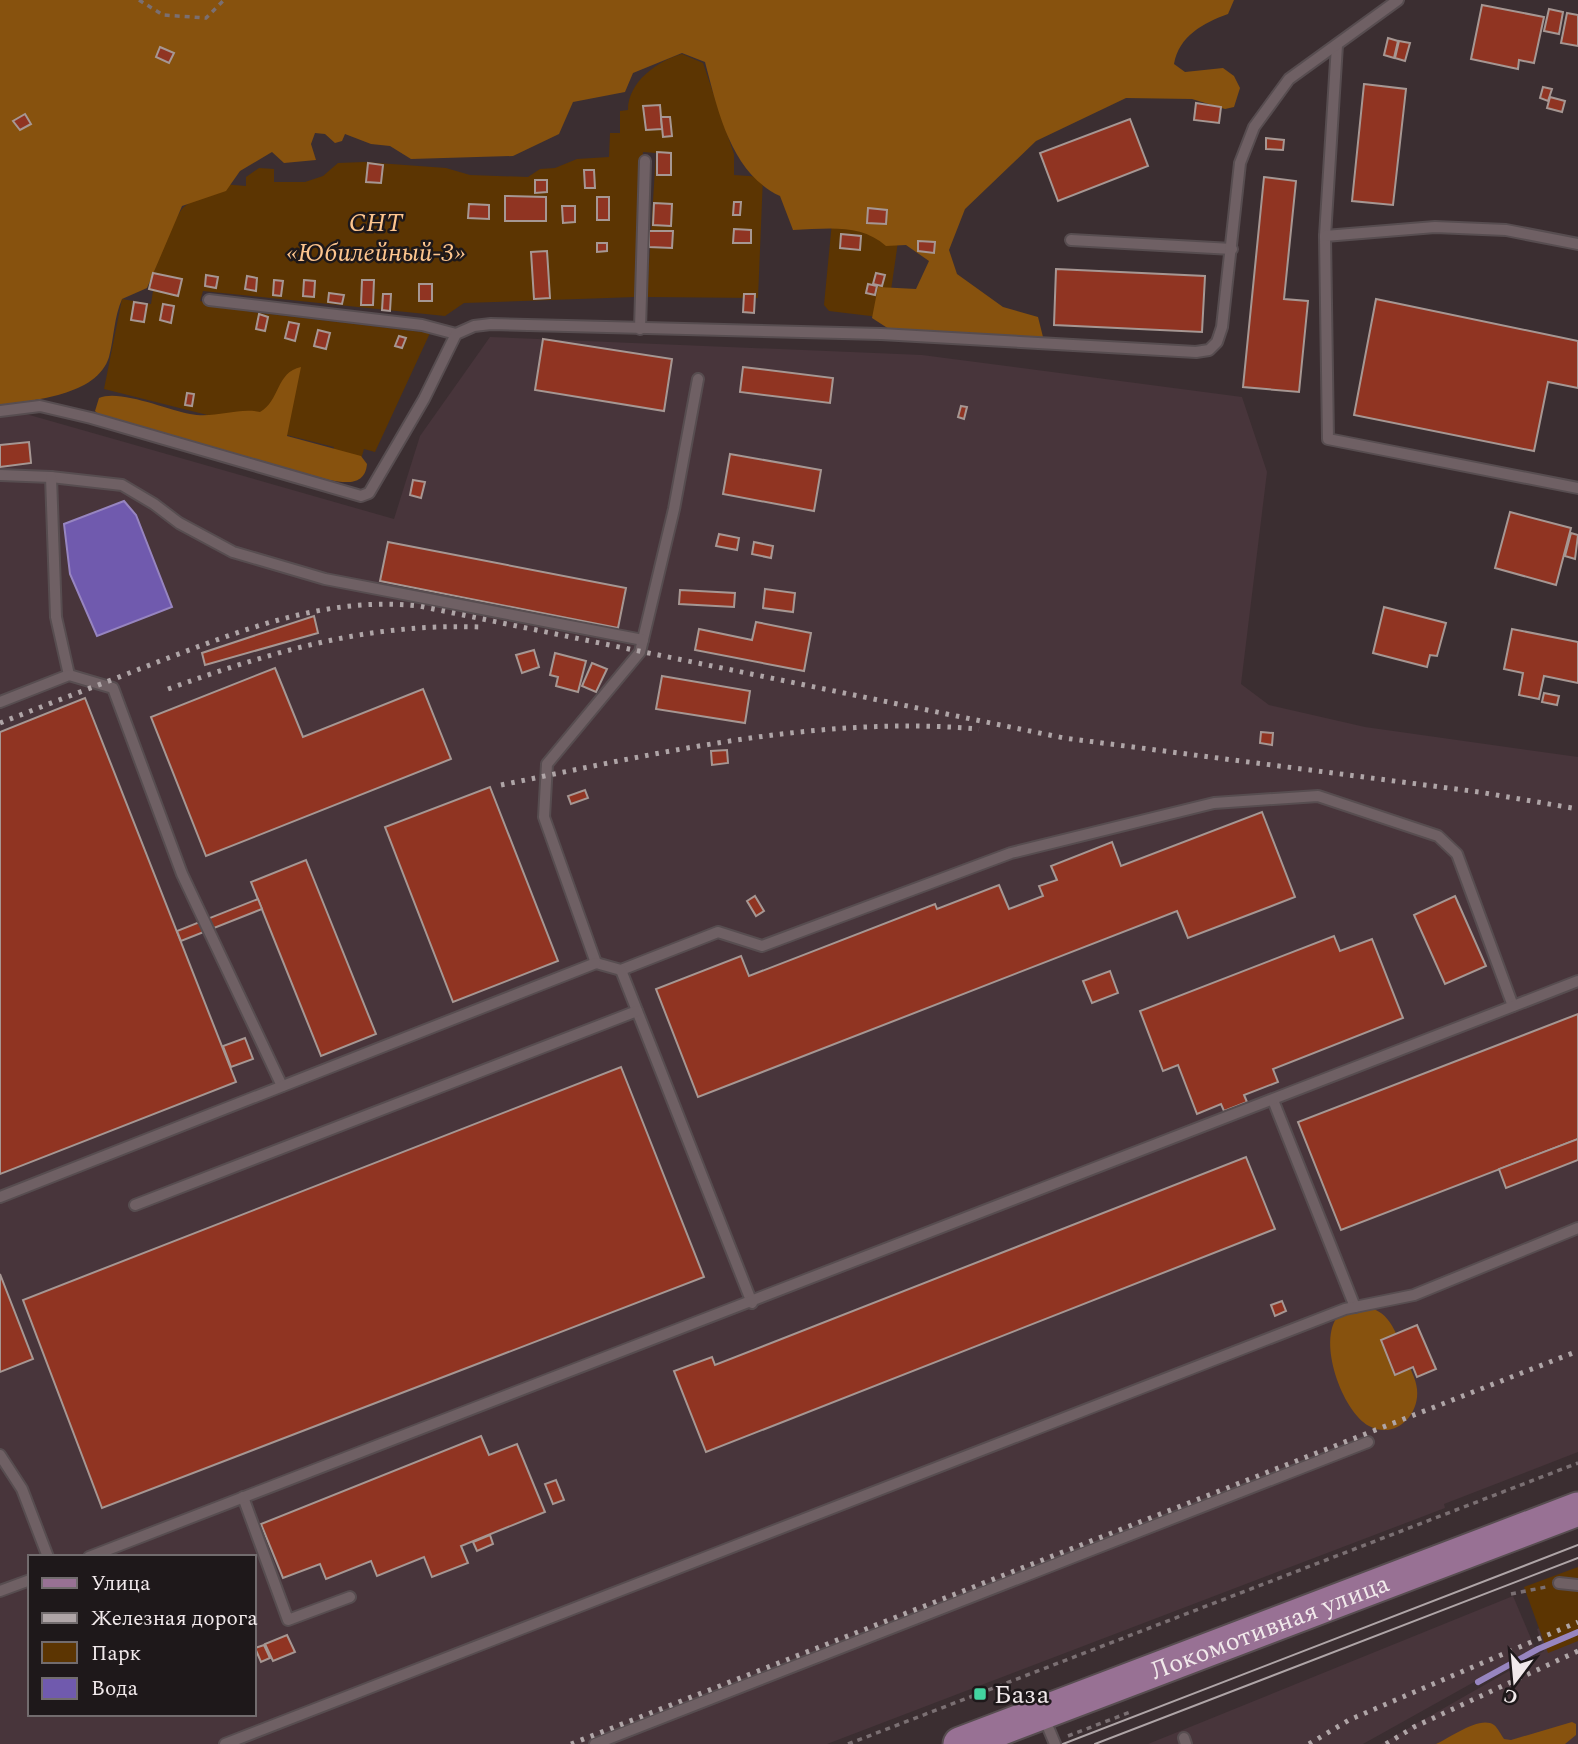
<svg xmlns="http://www.w3.org/2000/svg" width="1578" height="1744" viewBox="0 0 1578 1744" font-family="Spectral,serif">
<style>
.built{fill:#48353b;fill-rule:evenodd}
.green{fill:#5c3502}
.forest{fill:#87520e}
.water{fill:#705aae;stroke:#9785c0;stroke-width:2}
.lines{fill:none;stroke-linecap:round;stroke-linejoin:round}
.stream{stroke:#9785c0;stroke-width:6}
.building{fill:#903422;stroke:#a69793;stroke-width:2}
.service-casing{stroke:#574d50;stroke-width:14}
.primary-casing{stroke:#574d50;stroke-width:37}
.path{stroke:#7a6f72;stroke-width:3.5;stroke-dasharray:5 5;stroke-linecap:butt}
.service{stroke:#6f6064;stroke-width:10}
.primary{stroke:#987194;stroke-width:33}
.tram{stroke:#afa5a7;stroke-width:2}
.rail{stroke:#afa5a7;stroke-width:5;stroke-dasharray:3.5 7;stroke-linecap:butt}
.poi-dot{fill:#42d4a0;stroke:#1e181a;stroke-width:2.5}
.labels{text-anchor:middle;stroke-width:5;stroke-linejoin:round;paint-order:stroke}
.park-label{font-size:26px;font-style:italic;fill:#fdc58e;stroke:#1e181a}
.street-label{font-size:26px;fill:#f1e9eb;stroke:#1e181a}
.poi-label{font-size:26px;fill:#f1e9eb;stroke:#1e181a;text-anchor:start}
</style>
<rect width="100%" height="100%" fill="#3b2e31"/>
<!-- built -->
<g class="built">
<path d="M 490,337 L 922,355 L 1242,397 L 1267,472 L 1241,684 L 1269,705 L 1365,727 L 1578,757 L 1578,1452 L 1444,1504 L 1445,1508 L 827,1744 L 0,1744 L 0,417 L 19,412 L 394,519 L 420,436 ZM 30,1557 L 254,1557 L 254,1714 L 30,1714 Z"/>
<path d="M 1513,1596 L 1535,1648 L 1363,1744 L 1148,1744 Z"/>
<path d="M 1578,1613 L 1578,1744 L 1381,1744 L 1544,1651 L 1537,1629 Z"/>
</g>
<!-- green -->
<g class="green">
<path d="M 682,54 L 703,63 L 734,154 L 734,175 L 763,177 L 758,298 L 647,297 L 656,153 L 643,152 L 635,297 L 464,303 L 445,316 L 203,291 L 200,301 L 251,312 L 430,333 L 375,452 L 364,449 L 361,459 L 333,452 L 334,447 L 104,389 L 122,299 L 151,304 L 153,291 L 148,290 C 152,275 174,215 184,207 C 195,197 214,197 222,184 L 246,186 L 246,177 L 259,168 L 274,169 L 274,182 L 305,182 L 323,176 L 338,163 L 364,162 L 446,168 L 470,175 L 528,177 L 540,169 L 555,168 L 577,159 L 609,157 L 610,133 L 620,133 L 620,111 L 628,110 C 628,82 657,61 682,54 Z"/>
<path d="M 834,201 L 903,207 L 887,318 L 829,311 L 824,305 Z"/>
<path d="M 1578,1567 L 1578,1641 L 1548,1653 L 1524,1587 Z"/>
</g>
<!-- forest -->
<g class="forest">
<path d="M 0,0 L 1234,0 L 1228,14 C 1203,23 1179,36 1174,64 L 1185,72 L 1223,68 L 1234,76 L 1240,88 L 1234,107 L 1225,109 L 1192,99 L 1126,98 L 1036,141 L 965,209 L 949,250 L 957,274 L 1003,307 L 1038,317 L 1043,337 L 1025,343 L 902,331 L 889,329 L 872,318 L 878,287 L 916,289 L 929,261 L 906,245 L 886,246 C 860,223 827,229 793,230 L 780,196 C 731,173 718,111 705,62 L 682,53 L 633,73 L 625,92 L 573,102 L 559,134 L 513,156 L 411,159 L 390,146 L 371,144 L 345,134 L 342,141 L 335,143 L 325,134 L 315,133 L 311,144 L 316,160 L 284,163 L 272,152 L 240,171 L 226,191 L 182,206 L 147,288 L 122,299 C 114,317 114,338 109,357 C 97,396 33,400 0,405 Z"/>
<path d="M 301,367 L 287,436 L 361,456 L 367,464 C 365,486 346,483 329,480 L 99,415 L 95,411 L 99,398 C 120,389 167,410 190,414 C 215,419 238,407 260,412 C 280,401 276,372 301,367 Z"/>
<path d="M 1371,1308 C 1393,1315 1398,1339 1406,1359 C 1410,1368 1416,1379 1417,1389 C 1420,1416 1394,1440 1369,1426 C 1342,1411 1317,1341 1338,1316 Z"/>
<path d="M 1572,1722 L 1576,1724 L 1576,1735 L 1565,1744 L 1436,1744 C 1450,1738 1480,1715 1494,1725 C 1498,1728 1501,1735 1504,1739 L 1511,1740 Z"/>
</g>
<!-- water -->
<path class="water" d="M 124,501 L 136,515 L 172,607 L 97,636 L 70,574 L 64,524 Z"/>
<g class="lines">
<!-- stream -->
<path class="stream" d="M 1478,1682 L 1538,1649 L 1578,1632"/>
</g>
<!-- building -->
<g class="building">
<path d="M 1482,5 L 1544,17 L 1534,63 L 1519,60 L 1518,69 L 1471,59 Z"/>
<path d="M 1549,9 L 1563,12 L 1559,34 L 1544,31 Z"/>
<path d="M 1567,13 L 1578,15 L 1578,46 L 1561,43 Z"/>
<path d="M 1388,38 L 1398,41 L 1394,58 L 1384,55 Z"/>
<path d="M 1399,41 L 1410,43 L 1405,61 L 1395,58 Z"/>
<path d="M 160,47 L 174,53 L 169,63 L 156,57 Z"/>
<path d="M 1364,84 L 1406,89 L 1393,205 L 1352,201 Z"/>
<path d="M 1543,87 L 1552,89 L 1548,101 L 1540,98 Z"/>
<path d="M 1550,97 L 1565,101 L 1562,112 L 1547,108 Z"/>
<path d="M 1196,103 L 1221,107 L 1219,123 L 1194,120 Z"/>
<path d="M 660,105 L 662,129 L 646,130 L 643,106 Z"/>
<path d="M 25,114 L 31,124 L 20,130 L 13,121 Z"/>
<path d="M 661,117 L 670,117 L 672,136 L 663,137 Z"/>
<path d="M 1130,119 L 1148,166 L 1058,201 L 1040,153 Z"/>
<path d="M 1266,138 L 1284,140 L 1283,150 L 1266,149 Z"/>
<path d="M 657,152 L 671,153 L 671,175 L 657,175 Z"/>
<path d="M 368,163 L 383,165 L 381,183 L 366,182 Z"/>
<path d="M 584,170 L 594,170 L 595,188 L 585,188 Z"/>
<path d="M 1264,177 L 1296,181 L 1284,299 L 1308,301 L 1299,392 L 1243,387 Z"/>
<path d="M 535,180 L 547,180 L 547,192 L 535,193 Z"/>
<path d="M 505,196 L 546,197 L 546,221 L 505,221 Z"/>
<rect x="597" y="197" width="12" height="23"/>
<path d="M 734,202 L 741,202 L 740,215 L 733,215 Z"/>
<path d="M 654,203 L 672,204 L 671,226 L 653,225 Z"/>
<path d="M 469,204 L 489,205 L 489,219 L 468,218 Z"/>
<path d="M 562,206 L 575,206 L 575,222 L 563,223 Z"/>
<path d="M 868,208 L 887,210 L 886,224 L 867,223 Z"/>
<path d="M 734,229 L 751,230 L 751,243 L 733,243 Z"/>
<path d="M 649,231 L 673,231 L 672,248 L 649,247 Z"/>
<path d="M 841,234 L 861,236 L 860,250 L 840,248 Z"/>
<path d="M 918,241 L 935,242 L 934,253 L 918,251 Z"/>
<path d="M 597,243 L 607,243 L 607,251 L 597,252 Z"/>
<path d="M 547,251 L 550,298 L 534,299 L 531,252 Z"/>
<path d="M 1056,269 L 1205,276 L 1202,332 L 1054,325 Z"/>
<path d="M 153,273 L 182,279 L 178,296 L 149,289 Z"/>
<path d="M 876,273 L 885,275 L 882,286 L 873,284 Z"/>
<path d="M 206,275 L 218,277 L 216,288 L 205,286 Z"/>
<path d="M 247,276 L 257,278 L 256,291 L 245,289 Z"/>
<path d="M 274,280 L 283,281 L 281,296 L 273,295 Z"/>
<path d="M 304,280 L 315,281 L 314,297 L 303,296 Z"/>
<path d="M 362,280 L 374,280 L 373,305 L 361,305 Z"/>
<rect x="419" y="284" width="13" height="17"/>
<path d="M 868,284 L 877,286 L 875,295 L 866,293 Z"/>
<path d="M 329,293 L 344,295 L 342,304 L 328,302 Z"/>
<path d="M 383,294 L 391,294 L 390,311 L 382,310 Z"/>
<path d="M 744,294 L 755,294 L 754,313 L 743,312 Z"/>
<path d="M 1376,299 L 1578,341 L 1578,388 L 1548,382 L 1534,451 L 1354,415 Z"/>
<path d="M 134,302 L 147,304 L 144,322 L 131,320 Z"/>
<path d="M 163,304 L 174,306 L 171,323 L 160,320 Z"/>
<path d="M 259,314 L 268,317 L 265,331 L 256,329 Z"/>
<path d="M 289,322 L 299,324 L 295,341 L 285,338 Z"/>
<path d="M 318,330 L 330,333 L 326,349 L 314,346 Z"/>
<path d="M 399,336 L 406,338 L 402,348 L 395,346 Z"/>
<path d="M 543,339 L 672,359 L 664,411 L 535,390 Z"/>
<path d="M 743,367 L 833,378 L 830,403 L 740,392 Z"/>
<path d="M 187,393 L 194,394 L 192,406 L 185,405 Z"/>
<path d="M 961,406 L 967,407 L 964,419 L 958,417 Z"/>
<path d="M 29,442 L 31,463 L 0,467 L 0,445 Z"/>
<path d="M 730,454 L 821,470 L 814,511 L 723,494 Z"/>
<path d="M 413,480 L 425,482 L 421,498 L 410,495 Z"/>
<path d="M 1510,512 L 1571,528 L 1556,585 L 1495,568 Z"/>
<path d="M 1571,533 L 1578,535 L 1575,559 L 1565,556 Z"/>
<path d="M 719,534 L 739,538 L 737,550 L 716,546 Z"/>
<path d="M 388,542 L 626,588 L 618,628 L 380,581 Z"/>
<path d="M 754,542 L 773,546 L 771,558 L 752,554 Z"/>
<path d="M 765,589 L 795,593 L 793,612 L 763,608 Z"/>
<path d="M 680,590 L 735,593 L 734,607 L 679,604 Z"/>
<path d="M 1384,607 L 1446,623 L 1437,656 L 1430,655 L 1427,667 L 1373,653 Z"/>
<path d="M 314,616 L 318,633 L 205,665 L 202,653 Z"/>
<path d="M 756,622 L 811,633 L 804,671 L 695,650 L 699,629 L 752,640 Z"/>
<path d="M 1512,629 L 1578,642 L 1578,683 L 1544,676 L 1539,699 L 1519,695 L 1523,673 L 1504,669 Z"/>
<path d="M 534,650 L 539,667 L 522,673 L 516,655 Z"/>
<path d="M 555,653 L 586,661 L 578,692 L 556,686 L 558,677 L 550,675 Z"/>
<path d="M 592,663 L 607,669 L 596,692 L 582,686 Z"/>
<path d="M 275,668 L 303,737 L 423,689 L 451,759 L 206,856 L 151,717 Z"/>
<path d="M 662,676 L 750,691 L 745,723 L 656,709 Z"/>
<path d="M 1544,693 L 1559,696 L 1557,705 L 1542,702 Z"/>
<path d="M 85,698 L 236,1082 L 0,1174 L 0,732 Z"/>
<path d="M 1261,732 L 1273,733 L 1272,745 L 1260,743 Z"/>
<path d="M 727,750 L 728,763 L 712,765 L 711,751 Z"/>
<path d="M 490,787 L 558,961 L 453,1002 L 385,827 Z"/>
<path d="M 585,790 L 588,798 L 571,804 L 568,796 Z"/>
<path d="M 1262,812 L 1295,897 L 1188,938 L 1177,911 L 698,1097 L 656,989 L 741,956 L 749,976 L 935,904 L 937,909 L 999,885 L 1009,909 L 1043,896 L 1039,886 L 1057,880 L 1051,866 L 1112,842 L 1121,866 Z"/>
<path d="M 306,860 L 376,1034 L 321,1056 L 251,882 Z"/>
<path d="M 755,896 L 764,911 L 756,916 L 747,901 Z"/>
<path d="M 1455,896 L 1486,966 L 1445,984 L 1414,915 Z"/>
<path d="M 258,899 L 262,909 L 181,941 L 177,931 Z"/>
<path d="M 1334,936 L 1340,951 L 1372,939 L 1403,1018 L 1273,1069 L 1278,1082 L 1244,1095 L 1247,1102 L 1224,1111 L 1221,1104 L 1197,1114 L 1178,1065 L 1163,1071 L 1140,1011 Z"/>
<path d="M 1110,971 L 1118,993 L 1092,1003 L 1083,981 Z"/>
<path d="M 1578,1014 L 1578,1139 L 1341,1230 L 1298,1122 Z"/>
<path d="M 245,1038 L 253,1059 L 231,1067 L 223,1046 Z"/>
<path d="M 621,1067 L 704,1277 L 102,1508 L 23,1300 Z"/>
<path d="M 1578,1139 L 1578,1160 L 1506,1188 L 1499,1169 Z"/>
<path d="M 1246,1157 L 1275,1229 L 706,1452 L 674,1371 L 712,1357 L 715,1365 Z"/>
<path d="M 0,1274 L 33,1359 L 0,1372 Z"/>
<path d="M 1282,1301 L 1286,1311 L 1275,1316 L 1271,1305 Z"/>
<path d="M 1417,1325 L 1436,1369 L 1417,1377 L 1413,1367 L 1395,1375 L 1381,1340 Z"/>
<path d="M 481,1436 L 489,1455 L 517,1444 L 545,1512 L 461,1546 L 468,1563 L 432,1577 L 424,1557 L 377,1576 L 371,1561 L 326,1579 L 320,1564 L 283,1578 L 261,1524 Z"/>
<path d="M 556,1480 L 564,1500 L 553,1504 L 545,1484 Z"/>
<path d="M 490,1535 L 493,1544 L 477,1551 L 473,1542 Z"/>
<path d="M 287,1635 L 295,1652 L 273,1661 L 265,1644 Z"/>
<path d="M 264,1645 L 270,1658 L 261,1662 L 255,1648 Z"/>
</g>
<g class="lines">
<!-- service casing -->
<g class="service-casing">
<g id="service">
<path d="M 1337,45 L 1325,236 L 1328,439 L 1578,488"/>
<path d="M 1325,236 L 1435,227 L 1506,230 L 1578,244"/>
<path d="M 1071,240 L 1232,249"/>
<path d="M 209,300 L 422,325 L 456,334"/>
<path d="M 640,329 L 645,161"/>
<path d="M 698,379 L 674,509 L 640,652 L 547,764 L 544,817 L 596,963 L 621,970 L 718,932 L 762,946 L 1011,853 L 1214,803 L 1318,796 L 1438,836 L 1457,854 L 1513,1006"/>
<path d="M 0,411 L 40,406 L 91,418 L 361,496 L 369,493 L 424,399 L 456,334 L 474,326 L 491,324 L 881,334 L 1196,352 L 1209,350 L 1217,342 L 1222,327 L 1240,163 L 1254,127 L 1289,79 L 1398,0"/>
<path d="M 0,475 L 51,477 L 122,485 L 154,504 L 179,523 L 233,552 L 325,579 L 643,640"/>
<path d="M 51,477 L 56,617 L 69,675"/>
<path d="M 0,702 L 69,675 L 113,688 L 182,874 L 282,1086"/>
<path d="M 621,970 L 752,1303"/>
<path d="M 1273,1100 L 1355,1307"/>
<path d="M 0,1197 L 596,963"/>
<path d="M 135,1205 L 637,1011"/>
<path d="M 0,1455 L 22,1489 L 48,1557"/>
<path d="M 243,1497 L 288,1620 L 350,1597"/>
<path d="M 89,1557 L 1578,981"/>
<path d="M 1559,1583 L 1578,1585"/>
<path d="M 0,1591 L 30,1580"/>
<path d="M 1043,1715 L 1055,1744"/>
<path d="M 1184,1738 L 1186,1744"/>
<path d="M 225,1744 L 1345,1309 L 1414,1295 L 1578,1228"/>
<path d="M 595,1744 L 1368,1442"/>
</g>
</g>
<!-- primary casing -->
<g class="primary-casing">
<g id="primary">
<path id="s1" d="M 960,1744 L 1578,1509"/>
</g>
</g>
<!-- path -->
<g class="path">
<path d="M 139,0 L 163,15 L 206,18 L 224,0"/>
<path d="M 1511,1594 L 1546,1587"/>
<path d="M 1068,1736 L 1133,1711"/>
<path d="M 848,1744 L 1578,1463"/>
</g>
<!-- service -->
<use href="#service" class="service"/>
<!-- primary -->
<use href="#primary" class="primary"/>
<!-- tram -->
<g class="tram">
<path d="M 1063,1744 L 1578,1545"/>
<path d="M 1095,1744 L 1578,1558"/>
</g>
<!-- rail -->
<g class="rail">
<path d="M 168,689 C 274,651 367,623 482,627"/>
<path d="M 0,723 C 53,702 107,682 160,661 C 245,629 327,596 419,606 L 1064,738 L 1479,792 L 1578,809"/>
<path d="M 501,785 C 658,753 818,715 979,729"/>
<path d="M 571,1744 L 1578,1351"/>
<path d="M 1309,1744 L 1349,1720 L 1578,1622"/>
<path d="M 1386,1744 L 1414,1727 L 1578,1651"/>
</g>
</g>
<!-- markers -->
<rect class="poi-dot" x="973" y="1687" width="14" height="14" rx="3.5"/>
<g class="labels">
<!-- park labels -->
<g class="park-label">
<text x="376" y="231">СНТ<tspan x="376" dy="30">«Юбилейный-3»</tspan></text>
</g>
<!-- street labels -->
<g class="street-label">
<text dy="9" stroke="none"><textPath href="#s1" startOffset="331">Локомотивная улица</textPath></text>
</g>
<!-- poi labels -->
<g class="poi-label">
<text x="994" y="1703">База</text>
</g>
</g>
<!-- legend -->
<rect x="28" y="1555" width="228" height="161" fill="#1e181a" stroke="#726c6e" stroke-width="2"/>
<rect x="42" y="1578" width="35" height="10" fill="#987194" stroke="#726c6e" stroke-width="2"/>
<text x="91" y="1590" font-size="21" fill="#f1e9eb">Улица</text>
<rect x="42" y="1613" width="35" height="10" fill="#afa5a7" stroke="#726c6e" stroke-width="2"/>
<text x="91" y="1625" font-size="21" fill="#f1e9eb">Железная дорога</text>
<rect x="42" y="1642" width="35" height="21" fill="#5c3502" stroke="#726c6e" stroke-width="2"/>
<text x="91" y="1660" font-size="21" fill="#f1e9eb">Парк</text>
<rect x="42" y="1678" width="35" height="21" fill="#705aae" stroke="#726c6e" stroke-width="2"/>
<text x="91" y="1695" font-size="21" fill="#f1e9eb">Вода</text>
<!-- north arrow -->
<g transform="translate(1515 1681) rotate(196)" stroke="#1e181a" stroke-width="5" paint-order="stroke">
<path d="M0-5L12 26L0 18L-12 26Z" fill="#f1e9eb"/>
<text y="-10" font-size="19" font-weight="bold" text-anchor="middle" fill="#f1e9eb">С</text>
</g>
</svg>
